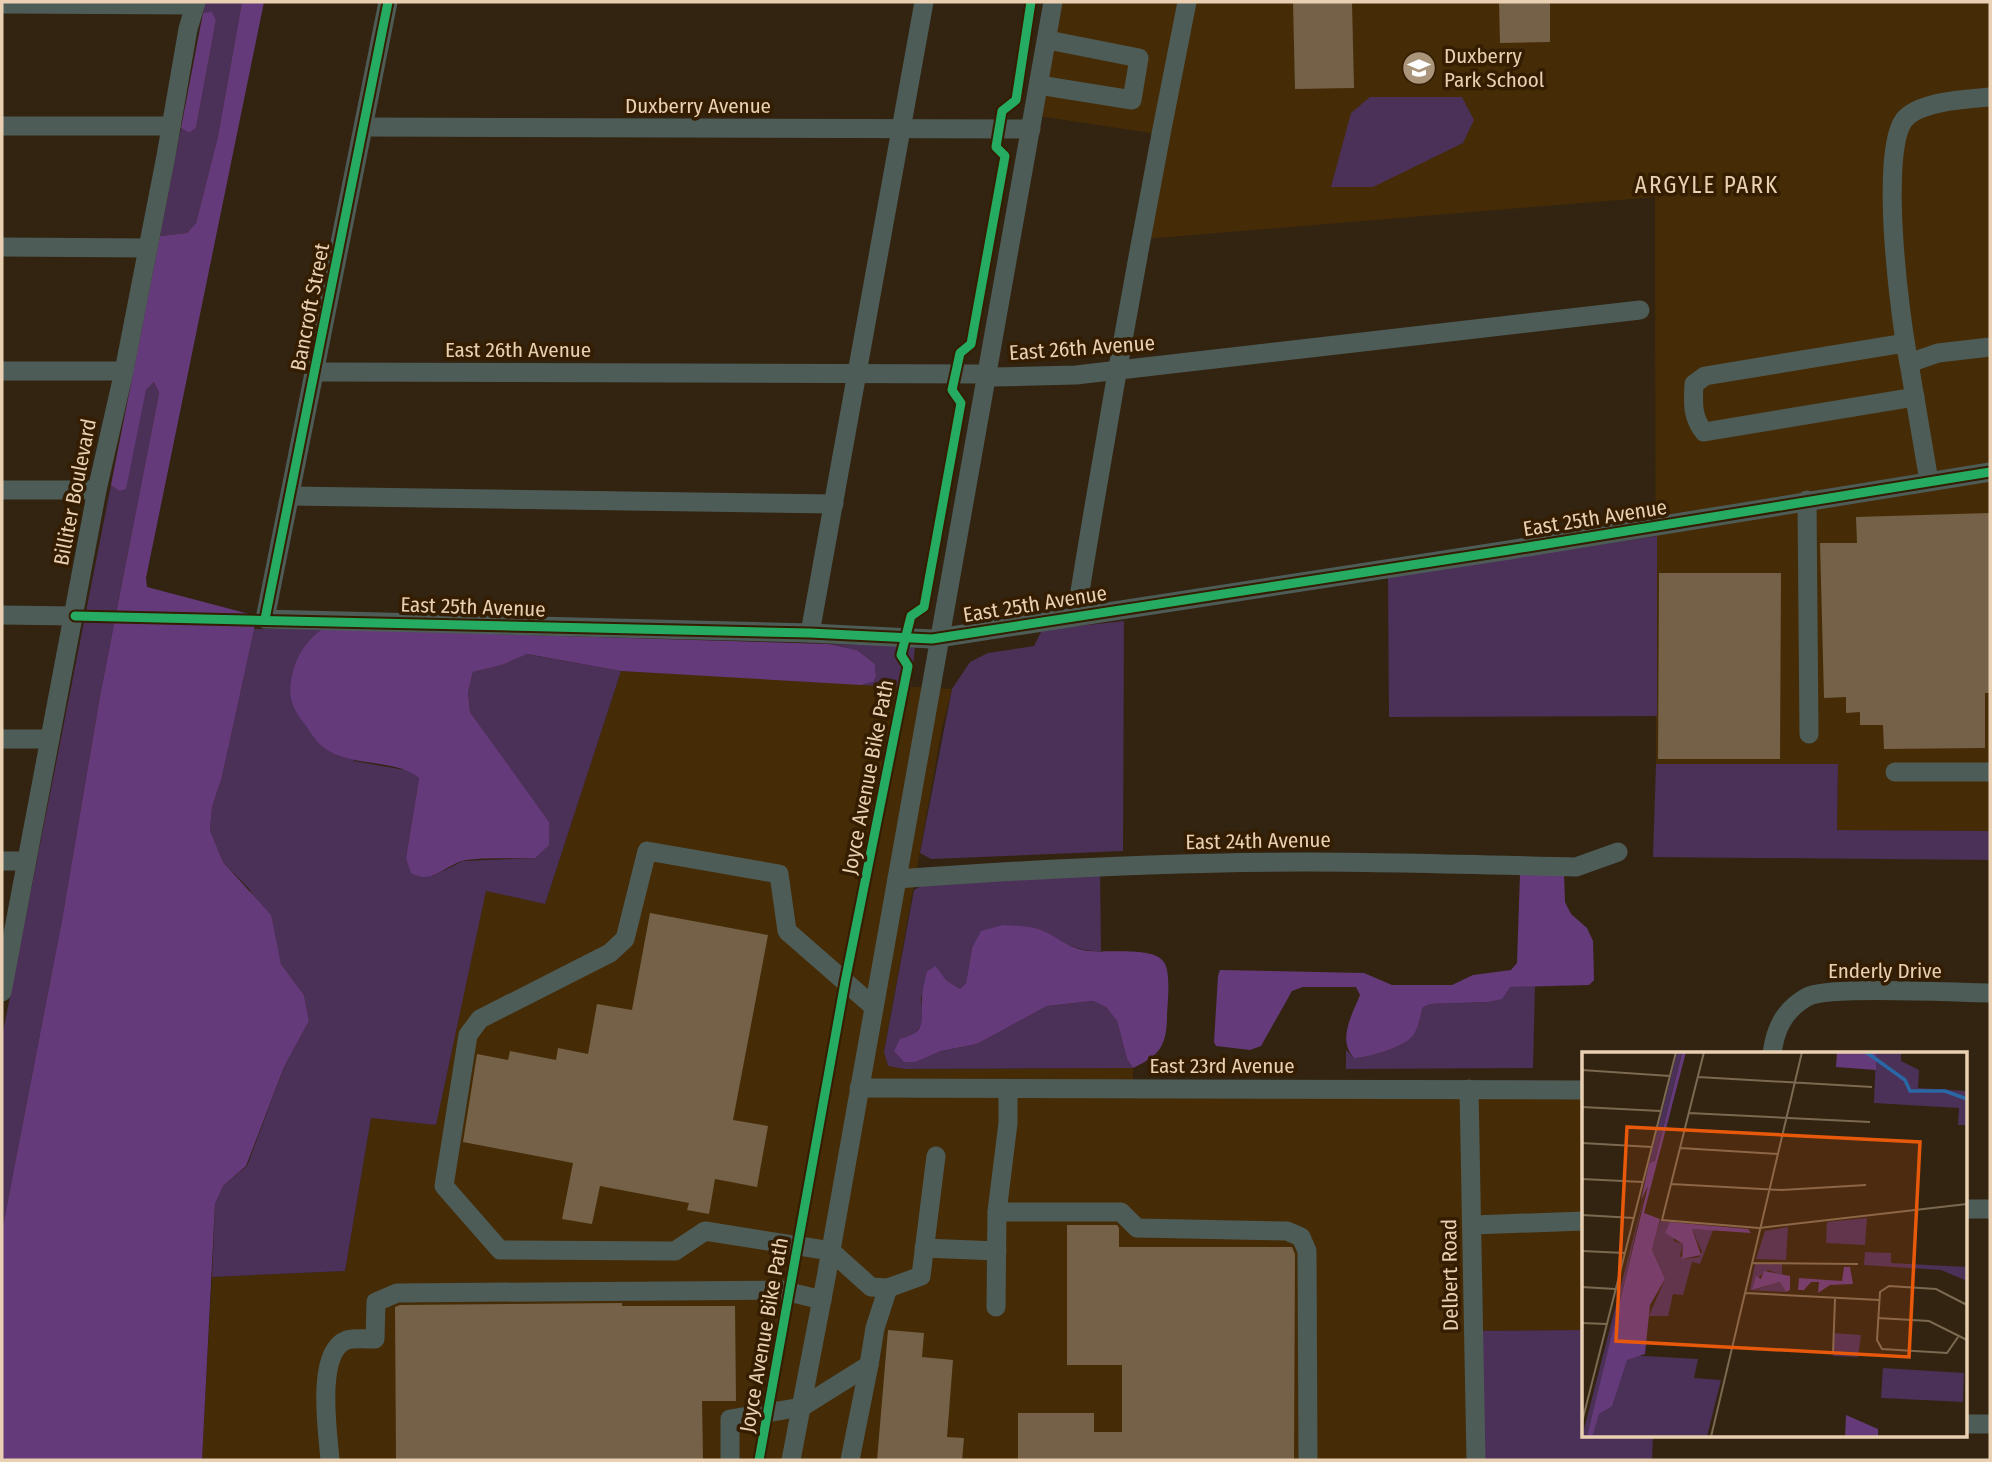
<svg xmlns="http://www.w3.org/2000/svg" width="1992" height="1462" viewBox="0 0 1992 1462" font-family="'Fira Sans Condensed',sans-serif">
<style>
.built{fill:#452c07}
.green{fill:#4b3057}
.forest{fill:#653a7a}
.building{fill:#746147}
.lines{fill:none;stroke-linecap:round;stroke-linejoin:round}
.minor{stroke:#4e5c58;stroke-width:19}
.cycleway-casing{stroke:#341d00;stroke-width:13}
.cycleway{stroke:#26ab63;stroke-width:9}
.labels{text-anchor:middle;stroke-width:7;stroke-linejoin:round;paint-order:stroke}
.poi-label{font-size:21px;fill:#ead0b2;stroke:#341d00;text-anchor:start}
.street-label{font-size:21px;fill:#ead0b2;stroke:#341d00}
.neighbourhood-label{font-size:23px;letter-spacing:2px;fill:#ead0b2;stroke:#341d00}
.inset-river{fill:none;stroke:#2968a4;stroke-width:3.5}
.inset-road{fill:none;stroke:#7c6951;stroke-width:2}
.view{fill:#e8590c;fill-opacity:0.15;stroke:#e8590c;stroke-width:3.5}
.inset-edge{fill:none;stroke:#ead0b2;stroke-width:3.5}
</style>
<rect width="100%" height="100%" fill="#322411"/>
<!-- built -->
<g class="built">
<path d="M 1053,2 L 1990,2 L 1990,831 L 1837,830 L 1838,764 L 1656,764 L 1655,197 L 1145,239 L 1165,135 L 1031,115 Z"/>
<path d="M 621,671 L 952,689 L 942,728 L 884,1052 L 888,1066 L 905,1069 L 1133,1068 L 1133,1087 L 1584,1088 L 1584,1330 L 1475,1331 L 1475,1460 L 202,1460 L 212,1277 L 345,1271 L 371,1118 L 436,1125 L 486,890 L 545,904 Z"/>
</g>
<!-- green -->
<g class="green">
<path d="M 205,2 L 242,2 L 218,136 L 196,223 L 187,233 L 160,236 L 181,128 L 189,133 L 196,128 L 216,20 L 212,13 L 203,13 Z"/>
<path d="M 1370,97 L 1462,97 L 1474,120 L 1463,143 L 1373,187 L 1331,187 L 1351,113 Z"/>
<path d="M 154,382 L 159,393 L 100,696 L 62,920 L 2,1231 L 2,1037 L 111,485 L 119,491 L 146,390 Z"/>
<path d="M 1657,536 L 1657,716 L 1389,717 L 1388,577 Z"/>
<path d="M 1124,621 L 1123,851 L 931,859 L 920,853 L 952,689 L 970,662 L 988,653 L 1034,646 L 1042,630 Z"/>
<path d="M 254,629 L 323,629 L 354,761 L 411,771 L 419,778 L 406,858 L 433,876 L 463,861 L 535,858 L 548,822 L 470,712 L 468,692 L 473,672 L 502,665 L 526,654 L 621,671 L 545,904 L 486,891 L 436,1125 L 371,1118 L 345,1271 L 212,1277 L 215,1204 L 223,1186 L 247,1166 L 284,1067 L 309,1021 L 304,995 L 281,964 L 276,944 L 250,890 L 223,862 L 210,830 L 212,807 L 222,777 Z"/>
<path d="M 828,644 L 915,646 L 911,687 L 861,685 L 873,682 L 876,677 L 875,664 L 857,650 Z"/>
<path d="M 1656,764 L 1838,764 L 1837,830 L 1990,831 L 1990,860 L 1653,857 Z"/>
<path d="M 1100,871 L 1101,951 C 1077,952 1060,941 1040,930 L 972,948 L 966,983 L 960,989 L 946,980 L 936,966 L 921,997 L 923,1023 L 914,1035 L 916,1062 L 941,1051 L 977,1044 L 1047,1006 L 1093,1001 L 1106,1007 L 1117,1021 L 1127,1059 L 1133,1068 L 905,1069 L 888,1066 L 884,1052 L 914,890 L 932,880 Z"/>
<path d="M 1535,986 L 1533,1068 L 1346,1069 L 1346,1050 L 1354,1058 C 1367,1058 1401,1048 1411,1038 C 1418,1031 1420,1016 1423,1007 L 1430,1004 L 1487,1002 L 1510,987 Z"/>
<path d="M 1584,1330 L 1584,1436 L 1653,1436 L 1652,1460 L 1475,1460 L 1475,1331 Z"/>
</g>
<!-- forest -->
<g class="forest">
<path d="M 242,2 L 264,2 L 146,578 L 147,587 L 257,616 L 222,777 L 212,807 L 210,830 L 223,862 L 271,915 L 281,964 L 304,995 L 309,1021 L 284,1067 L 246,1166 L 223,1186 L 215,1204 L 202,1460 L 2,1460 L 2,1231 L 62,920 L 100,696 L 159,393 L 154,382 L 146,390 L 126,489 L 119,491 L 111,485 L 160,236 L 187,233 L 196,223 L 218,136 Z"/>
<path d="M 212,12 L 216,20 L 196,128 L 189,133 L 181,128 L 203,13 Z"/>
<path d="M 323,629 L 828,644 L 857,650 L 875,664 L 876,677 L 873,682 L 861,685 L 621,671 L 527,654 L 502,665 L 473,672 L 468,692 L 470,712 L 549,822 L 549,845 L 535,858 C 518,859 476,857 462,861 C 443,867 431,885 411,873 L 406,858 L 419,778 C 395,758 350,768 323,747 C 315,741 309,729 303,722 C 294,710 288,698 291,682 C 294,661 304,641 323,629 Z"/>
<path d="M 1520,874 L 1564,874 L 1565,902 L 1571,914 L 1587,928 L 1593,941 L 1594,980 L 1589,985 L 1510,987 L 1502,999 L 1487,1002 L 1430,1004 L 1423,1007 C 1420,1016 1418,1032 1411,1038 C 1401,1048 1367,1058 1354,1058 C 1337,1040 1352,1015 1360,995 L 1356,987 L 1303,987 L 1292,991 L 1261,1046 L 1250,1050 L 1216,1046 L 1214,1042 L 1218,976 L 1220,970 L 1364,973 L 1392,985 L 1452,985 L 1473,975 L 1511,970 L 1517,963 Z"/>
<path d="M 1003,925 C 1015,926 1030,926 1041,930 C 1058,937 1070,950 1090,951 C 1108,953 1152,947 1163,961 C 1172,971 1167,1005 1167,1019 C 1166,1048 1158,1056 1133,1068 L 1127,1059 L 1117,1021 L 1106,1007 L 1093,1001 L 1047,1006 L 977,1044 L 941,1051 L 916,1062 L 904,1062 L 894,1051 L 900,1039 C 927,1032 921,1023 922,1000 C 922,991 925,981 927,971 L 936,966 L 946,980 L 960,989 L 966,983 L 972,948 L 981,931 Z"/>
</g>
<!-- building -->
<g class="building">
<path d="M 1293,2 L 1352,2 L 1354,88 L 1295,89 Z"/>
<path d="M 1499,2 L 1550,3 L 1550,42 L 1500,43 Z"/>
<path d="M 1990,513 L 1990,693 L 1985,693 L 1985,748 L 1884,749 L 1883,725 L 1860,725 L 1860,712 L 1846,713 L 1846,697 L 1824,698 L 1820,543 L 1857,543 L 1856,517 Z"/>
<path d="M 1659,573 L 1781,573 L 1780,759 L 1658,759 Z"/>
<path d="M 650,913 L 768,935 L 733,1120 L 768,1126 L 757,1187 L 715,1179 L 709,1214 L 687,1210 L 689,1203 L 600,1186 L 592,1224 L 562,1219 L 573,1163 L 463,1142 L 477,1054 L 508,1060 L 510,1051 L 556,1060 L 558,1048 L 588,1054 L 597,1004 L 632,1010 Z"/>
<path d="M 1067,1225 L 1117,1225 L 1119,1228 L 1119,1247 L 1292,1247 L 1295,1254 L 1294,1460 L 1018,1460 L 1018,1413 L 1094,1413 L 1094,1432 L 1122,1432 L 1122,1365 L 1067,1365 Z"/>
<path d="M 622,1303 L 622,1306 L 735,1306 L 736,1401 L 702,1401 L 703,1460 L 396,1460 L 395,1307 L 400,1305 Z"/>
<path d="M 888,1330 L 924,1333 L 922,1357 L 953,1360 L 947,1437 L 964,1438 L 962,1460 L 877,1460 Z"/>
</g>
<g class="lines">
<!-- minor -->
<g class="minor">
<path d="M 388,2 L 265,619 L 810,633 L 932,639 L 1509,550 L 1990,472"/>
<path d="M 2,4 L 195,5"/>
<path d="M 1039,85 L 1132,100 L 1139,58 L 1048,40"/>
<path d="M 2,126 L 171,126"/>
<path d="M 364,127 L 1031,129"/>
<path d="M 2,247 L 148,248"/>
<path d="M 1905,343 L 1705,376 L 1694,384 C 1693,403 1692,417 1704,432 L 1915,397"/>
<path d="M 1909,363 C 1900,320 1879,154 1904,120 C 1919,101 1968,99 1990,97"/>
<path d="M 2,371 L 124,371"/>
<path d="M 315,372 L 980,374 L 993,377 L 1076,375 L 1640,310"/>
<path d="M 1929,481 L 1909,363 L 1938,353 L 1990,347"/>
<path d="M 2,490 L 97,490"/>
<path d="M 290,496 L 834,504"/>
<path d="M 1807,500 L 1809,734"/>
<path d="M 2,615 L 75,616"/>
<path d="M 1076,616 C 1109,411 1146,206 1187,2"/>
<path d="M 810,633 L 924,2"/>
<path d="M 2,739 L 50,739"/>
<path d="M 1895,772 L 1990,772"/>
<path d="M 2,861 L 26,861"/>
<path d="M 897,879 C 1033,869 1169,862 1305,862 C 1395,862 1485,865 1576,867 L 1618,852"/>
<path d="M 2,992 L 97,490 L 124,371 L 166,156 L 188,29 L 196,2"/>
<path d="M 874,1007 L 787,931 L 779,874 L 647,851 L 625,939 L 610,953 L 480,1019 L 468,1035 L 444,1186 L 500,1250 L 675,1251 L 705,1231 L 831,1251 L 871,1287 L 888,1288 L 921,1276 L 936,1156"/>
<path d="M 1772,1054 C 1775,1029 1784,1010 1807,997 C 1828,985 1958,993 1990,993"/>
<path d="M 859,1088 L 1584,1090"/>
<path d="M 1469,1089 L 1476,1460"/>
<path d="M 1008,1090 L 1008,1123 L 997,1212 L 1121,1212 L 1137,1228 L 1287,1231 L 1301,1237 L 1307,1251 L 1308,1460"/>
<path d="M 1966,1209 L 1990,1209"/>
<path d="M 1472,1225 L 1584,1221"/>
<path d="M 924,1248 L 997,1251"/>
<path d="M 996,1307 L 997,1212"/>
<path d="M 1966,1424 L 1990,1424"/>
<path d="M 330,1460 C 328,1434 315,1351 347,1340 C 355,1338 367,1339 375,1339 L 376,1302 L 397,1293 L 781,1290 L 822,1300"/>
<path d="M 730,1460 L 730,1419 L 802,1407 L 869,1365 L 875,1328 L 888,1288"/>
<path d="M 791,1460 L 826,1278 L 1053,2"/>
<path d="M 850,1460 L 869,1365"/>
</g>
<!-- cycleway casing -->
<g class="cycleway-casing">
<g id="cycleway">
<path d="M 75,616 L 810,633 L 932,639 L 1509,550 L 1990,472"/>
<path d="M 265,619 L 388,2"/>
<path d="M 759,1460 L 845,982 L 908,666 L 901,655 L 911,616 L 924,607 L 961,403 L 952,390 L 960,353 L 971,344 L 1005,156 L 996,147 L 1002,111 L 1016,100 L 1031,2"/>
</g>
</g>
<!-- cycleway -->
<use href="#cycleway" class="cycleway"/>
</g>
<!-- icons -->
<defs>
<g id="school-disc" transform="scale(1.75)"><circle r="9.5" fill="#aa947a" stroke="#341d00"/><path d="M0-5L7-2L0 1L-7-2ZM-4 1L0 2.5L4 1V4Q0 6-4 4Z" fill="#fff"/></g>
</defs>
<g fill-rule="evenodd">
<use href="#school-disc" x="1419" y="68"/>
</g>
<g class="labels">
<!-- poi labels -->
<g class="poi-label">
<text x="1444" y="63">Duxberry<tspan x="1444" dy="24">Park School</tspan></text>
</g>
<!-- street labels -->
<g class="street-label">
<text x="698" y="113">Duxberry Avenue</text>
<text transform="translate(310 307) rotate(-79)" y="7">Bancroft Street</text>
<text transform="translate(1082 348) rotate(-4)" y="7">East 26th Avenue</text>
<text x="518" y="357">East 26th Avenue</text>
<text transform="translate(75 492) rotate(-79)" y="7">Billiter Boulevard</text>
<text transform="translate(1595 518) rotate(-9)" y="7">East 25th Avenue</text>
<text transform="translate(1035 604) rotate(-9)" y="7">East 25th Avenue</text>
<text transform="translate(473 607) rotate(2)" y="7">East 25th Avenue</text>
<text transform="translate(868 777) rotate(-79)" y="7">Joyce Avenue Bike Path</text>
<text transform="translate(1258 841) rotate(-1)" y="7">East 24th Avenue</text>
<text x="1885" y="978">Enderly Drive</text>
<text x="1222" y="1073">East 23rd Avenue</text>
<text transform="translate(1450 1275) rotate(-91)" y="7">Delbert Road</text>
<text transform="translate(764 1335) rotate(-80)" y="7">Joyce Avenue Bike Path</text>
</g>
<!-- neighbourhood labels -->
<g class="neighbourhood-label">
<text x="1707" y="193">ARGYLE PARK</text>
</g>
</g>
<!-- overview -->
<g transform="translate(1582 1052)">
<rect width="385" height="385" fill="#322411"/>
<path d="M 100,0 L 76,97 L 73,109 L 67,111 L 95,1 ZM 294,0 L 319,0 L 319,9 L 337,18 L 336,36 L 385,39 L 385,73 L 376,73 L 377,56 L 292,51 ZM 65,132 L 26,302 L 116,307 L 112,326 L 139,328 L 125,384 L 0,385 ZM 285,166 L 283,193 L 244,191 L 245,170 ZM 78,169 L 88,170 L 92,189 L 101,192 L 98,204 L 102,207 L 117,205 L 120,200 L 110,177 L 131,178 L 118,212 L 110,210 L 101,243 L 91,242 L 86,264 L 67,264 L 83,227 L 70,198 ZM 206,175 L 204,208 L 174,207 L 183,179 ZM 283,200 L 309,201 L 309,211 L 385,215 L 385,229 L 359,218 L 282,213 ZM 200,211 L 200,223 L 186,218 L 173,228 L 172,238 L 198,230 L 204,240 L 168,238 L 173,212 ZM 252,281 L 279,283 L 276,305 L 251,304 ZM 301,316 L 382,321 L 381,350 L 299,346 Z" fill="#4b3057"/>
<path d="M 104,0 L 62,161 L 78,167 L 70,198 L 83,227 L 68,253 L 63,302 L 45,308 L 30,354 L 17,362 L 10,385 L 5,385 L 66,134 L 59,148 L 67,111 L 73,109 L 100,1 ZM 255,0 L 294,0 L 294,18 L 254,15 ZM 88,170 L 166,177 L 169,181 L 110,177 L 119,203 L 100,207 L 101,192 L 83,181 ZM 262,215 L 268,215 L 271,232 L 248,233 L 236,241 L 237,230 L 229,230 L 222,238 L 216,238 L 217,226 L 260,229 ZM 182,219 L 208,224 L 208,238 L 204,240 L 198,230 L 170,238 L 174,224 L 179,227 ZM 264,363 L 296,377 L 296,385 L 263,385 Z" fill="#653a7a"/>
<path class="inset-river" d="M 284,0 L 323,28 L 328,39 L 363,39 L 385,47"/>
<path class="inset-road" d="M 122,0 L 80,168 L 177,176 L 385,152M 0,18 L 88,24M 116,25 L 290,35M 0,55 L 78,59M 107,61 L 288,70M 0,91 L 70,95M 98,96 L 196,102M 0,127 L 61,130M 89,132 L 200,138 L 284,133M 0,163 L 52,166M 0,199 L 43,201M 170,211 L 276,212M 0,235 L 33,237M 163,241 L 297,248M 296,266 L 347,269 L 385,288M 0,271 L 25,272M 376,285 L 365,301 L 300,297 L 295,288 L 298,240 L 307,234 L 354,237 L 385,253M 251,301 L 253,247M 0,370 L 94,0M 129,385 L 220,0"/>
<path class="view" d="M 45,75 L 338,90 L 327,305 L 34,289 Z"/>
<rect width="385" height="385" class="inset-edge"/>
</g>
<!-- border -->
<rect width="1992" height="1462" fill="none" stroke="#ead0b2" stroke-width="7"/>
</svg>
